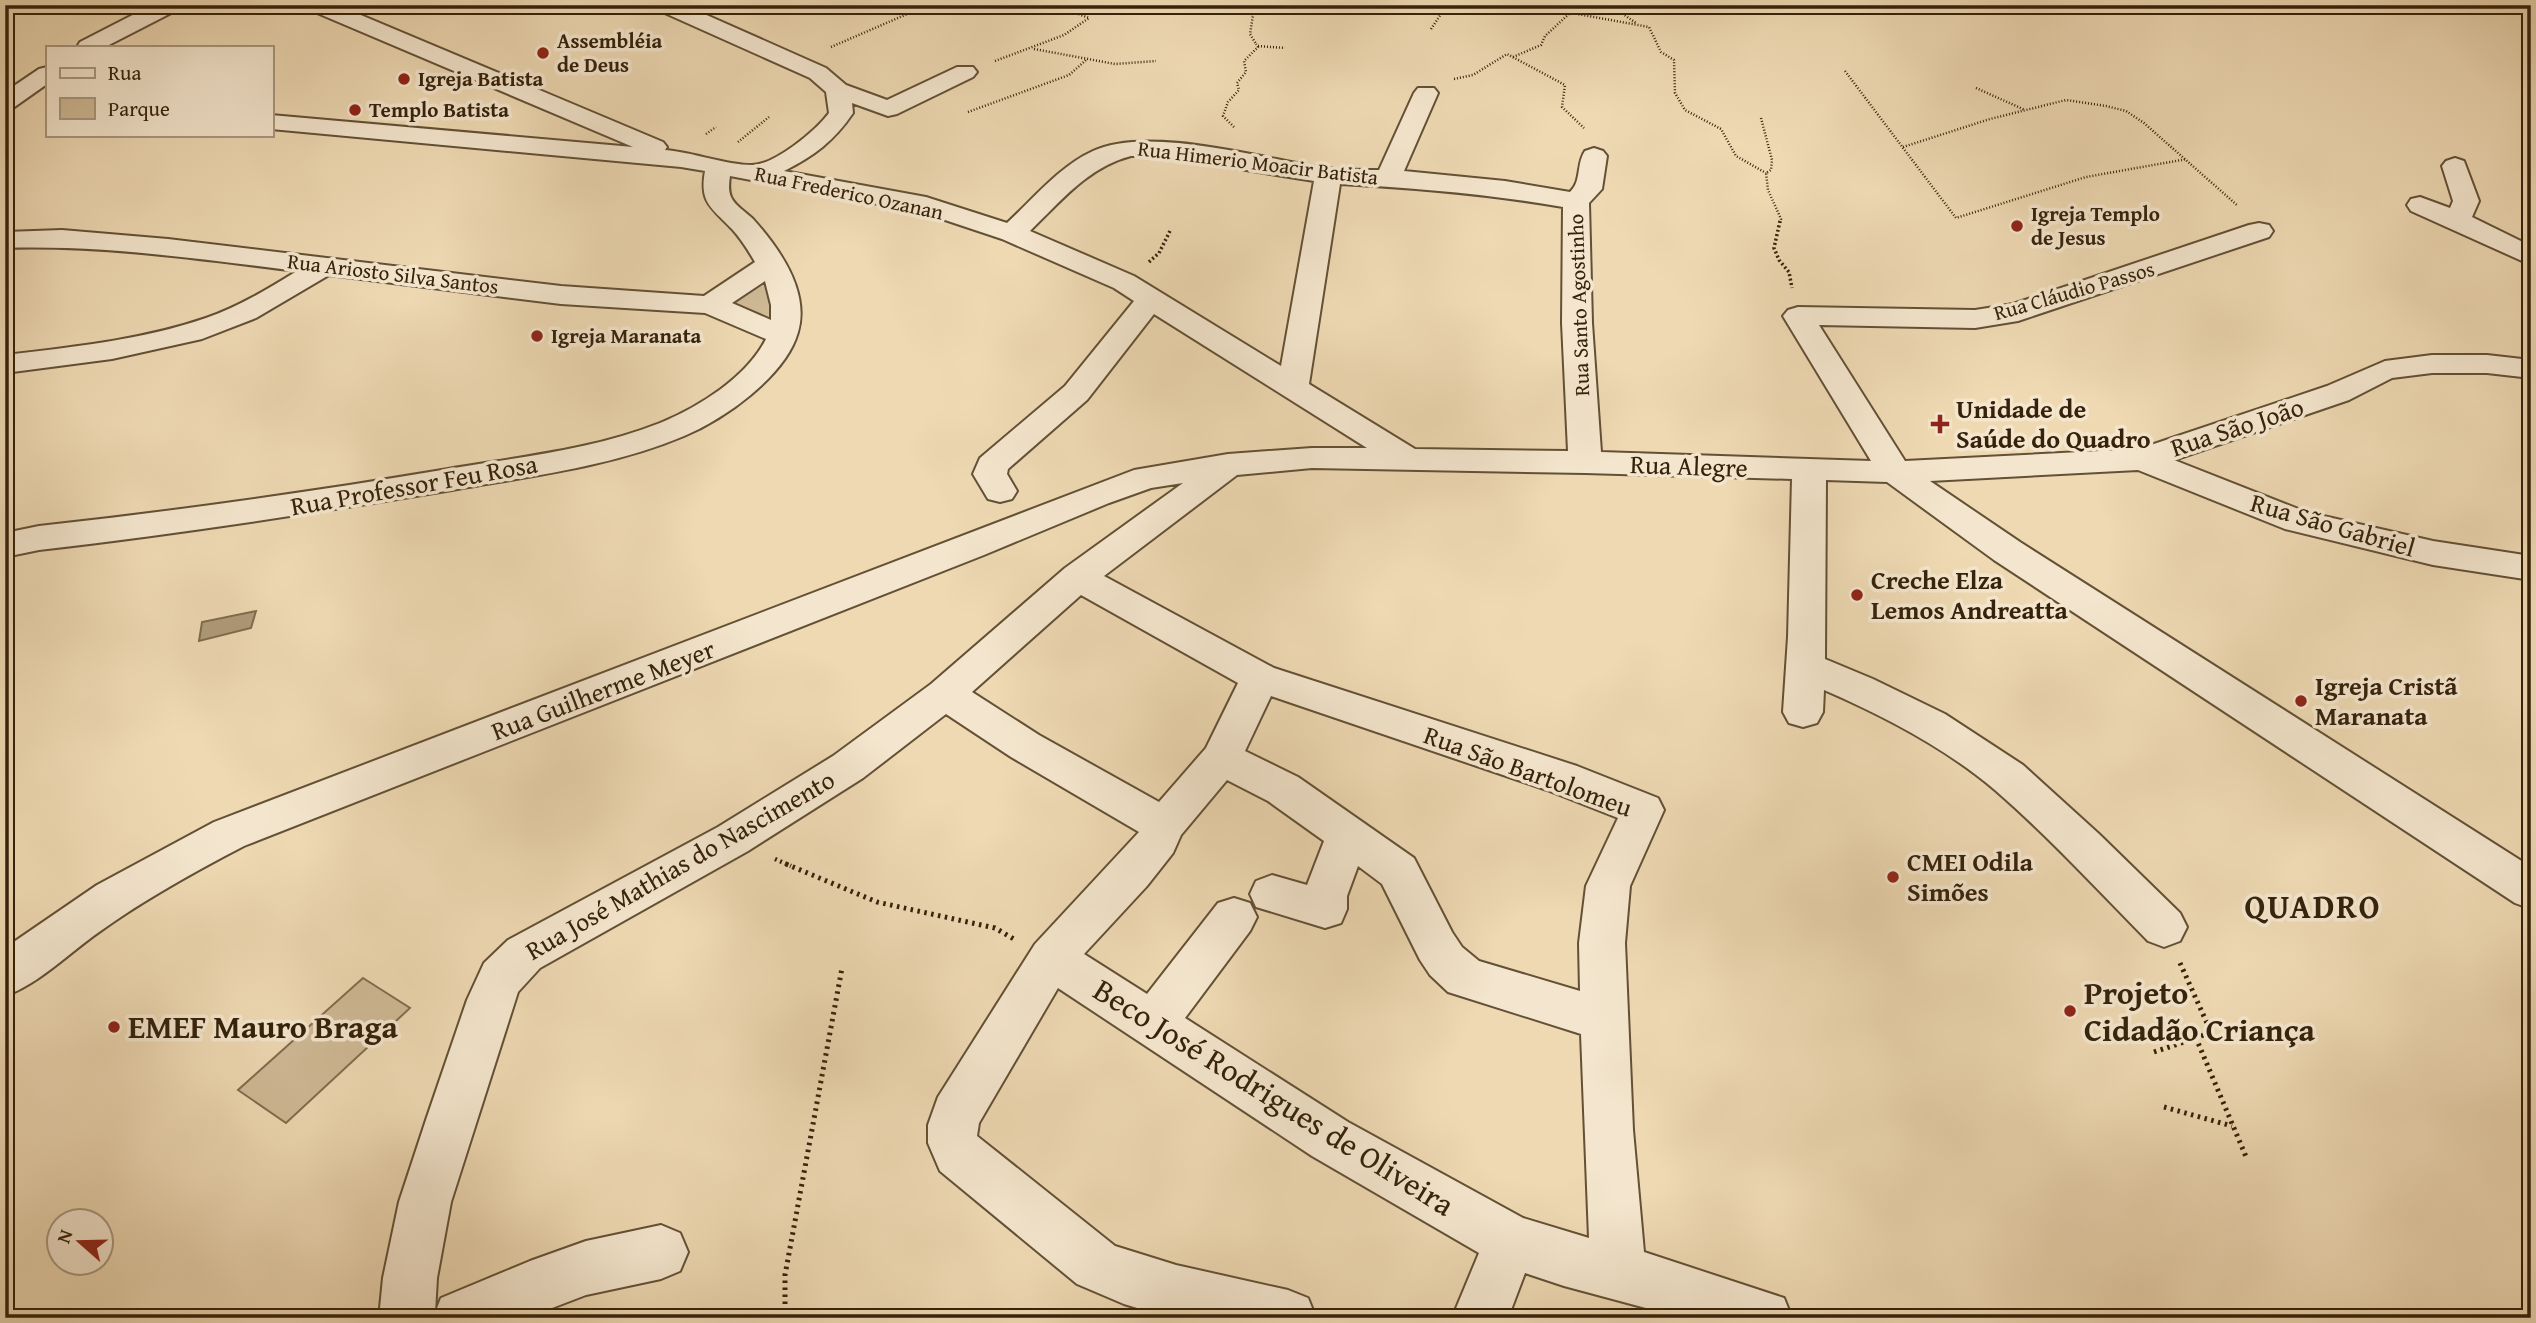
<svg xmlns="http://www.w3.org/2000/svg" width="2536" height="1323" viewBox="0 0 2536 1323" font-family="'Gentium Book Plus',serif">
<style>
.green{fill:#cfba96;stroke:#826e50;stroke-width:2}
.water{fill:#af9b7a;stroke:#7e6b4e;stroke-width:2}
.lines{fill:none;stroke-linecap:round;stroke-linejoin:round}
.minor-casing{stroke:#635035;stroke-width:4}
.path-far3{stroke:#35220b;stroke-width:2.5;stroke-dasharray:1 2;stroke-linecap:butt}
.path-far2{stroke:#35220b;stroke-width:3.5;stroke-dasharray:2 2.5;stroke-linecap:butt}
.path-far1{stroke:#35220b;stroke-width:4.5;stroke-dasharray:2 3.5;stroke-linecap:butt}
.path{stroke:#35220b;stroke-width:5;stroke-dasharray:2.5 4.5;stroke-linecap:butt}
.minor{fill:#f4e6ce;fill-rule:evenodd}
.poi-dot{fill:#8f2418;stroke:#f4e6ce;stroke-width:2.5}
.labels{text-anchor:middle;stroke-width:7;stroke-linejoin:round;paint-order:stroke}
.far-poi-label{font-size:21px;font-weight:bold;fill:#35220b;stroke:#f4e6ce;text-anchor:start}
.far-street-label{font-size:21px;fill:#35220b;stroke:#f4e6ce}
.poi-label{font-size:26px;font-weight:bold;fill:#35220b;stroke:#f4e6ce;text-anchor:start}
.street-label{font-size:26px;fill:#35220b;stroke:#f4e6ce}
.near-poi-label{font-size:32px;font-weight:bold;fill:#35220b;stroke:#f4e6ce;text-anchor:start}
.near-street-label{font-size:32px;fill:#35220b;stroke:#f4e6ce}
.district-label{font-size:33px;font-weight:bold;letter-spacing:2px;fill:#35220b;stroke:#f4e6ce}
</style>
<rect width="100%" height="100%" fill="#eed9b3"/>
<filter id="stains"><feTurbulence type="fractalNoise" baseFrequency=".00286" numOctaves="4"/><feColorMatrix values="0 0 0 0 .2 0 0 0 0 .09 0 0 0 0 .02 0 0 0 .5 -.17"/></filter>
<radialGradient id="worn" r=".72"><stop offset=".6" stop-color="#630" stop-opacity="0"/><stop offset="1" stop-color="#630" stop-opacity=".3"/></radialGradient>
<!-- green -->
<g class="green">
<path d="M 768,279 L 774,322 L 726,304 Z"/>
<path d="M 363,978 L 410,1008 L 286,1123 L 238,1090 Z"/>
</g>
<!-- water -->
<path class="water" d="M 256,611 L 251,628 L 199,641 L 202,622 Z"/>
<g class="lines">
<!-- minor casing -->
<g class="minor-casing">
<g id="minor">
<path d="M 152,5 L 180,5 L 177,10 L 105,47 L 77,47 L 80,42 Z"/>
<path d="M 307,5 L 337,5 L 663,142 L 667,147 L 665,150 C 692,152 726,165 752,165 C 774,165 816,131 829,113 L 826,92 L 810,78 L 658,10 L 655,5 L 684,5 L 826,68 L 846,85 L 887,100 L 957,67 L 973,67 L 977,72 L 973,77 L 897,114 L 888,116 L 852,103 L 853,113 C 834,141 814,156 784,171 L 926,197 L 1007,223 C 1034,198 1060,166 1093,151 C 1148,125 1264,159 1325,168 C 1343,170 1361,170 1379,170 L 1414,93 L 1418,88 L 1434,88 L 1438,93 L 1404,171 L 1505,181 L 1570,192 C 1582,181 1576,164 1585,151 L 1594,148 L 1603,151 L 1607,156 L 1602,189 L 1589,203 L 1592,323 L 1601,452 L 1871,461 L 1783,316 L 1788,310 L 1798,307 L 1975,310 L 2013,304 L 2249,225 L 2259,223 L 2269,225 L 2273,231 L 2269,237 L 2018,321 L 1975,328 L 1819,325 L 1905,461 L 2139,449 L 2327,386 L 2385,361 L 2432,355 L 2487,355 L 2531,360 L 2531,378 L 2487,373 L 2432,373 L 2392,378 L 2349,400 L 2174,460 L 2306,512 L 2433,541 L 2531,556 L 2531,580 L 2433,565 L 2285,529 L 2138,470 L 1930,481 L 2020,542 L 2531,867 L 2531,909 L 2515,903 L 1994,560 L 1887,482 L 1826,480 L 1825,659 L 1873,679 L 1945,714 L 2023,765 L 2099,834 L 2180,913 L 2187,927 L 2180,941 L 2164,947 L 2148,941 C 2098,890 2049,837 1995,790 C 1947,749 1882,715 1824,690 L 1823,712 L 1817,723 L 1803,727 L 1789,723 L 1783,712 L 1788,637 L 1792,479 L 1585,473 L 1312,468 L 1237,475 L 1104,576 L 1274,668 L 1577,766 L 1658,798 L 1664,810 L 1630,886 L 1625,943 L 1633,1130 L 1644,1252 L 1784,1298 L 1792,1318 L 1683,1318 L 1564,1286 L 1525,1273 L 1508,1318 L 1452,1318 L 1479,1253 L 1312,1156 L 1058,988 L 979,1123 L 977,1136 L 1115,1246 L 1176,1265 L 1288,1290 L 1308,1298 L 1316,1318 L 1170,1318 L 1124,1304 L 1077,1284 L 940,1171 L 928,1143 L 928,1125 L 938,1097 L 1035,944 L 1139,832 L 1011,757 L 946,714 L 863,778 L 748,851 L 540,968 L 518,992 L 451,1202 L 437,1278 L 435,1313 L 441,1298 L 530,1261 L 586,1241 L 661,1225 L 680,1233 L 688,1252 L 680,1271 L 661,1279 L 586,1295 L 526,1318 L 379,1318 L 383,1278 L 399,1202 L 426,1120 L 467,1000 L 484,963 L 508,940 L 718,827 L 833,756 L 931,684 L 1065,568 L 1183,483 L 1151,488 L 1109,503 L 984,555 L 244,846 C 194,872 145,899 99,932 C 69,953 40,983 5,996 L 5,948 L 97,885 L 214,822 L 1134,470 L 1228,454 L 1312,448 L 1367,448 L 1154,314 L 1087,400 L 1008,469 L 1007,474 L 1017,491 L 1012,499 L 1000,502 L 988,499 L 973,474 L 980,458 L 1065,386 L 1134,301 L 1114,288 L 1002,239 L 921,212 L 730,176 C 729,183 728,190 731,197 C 735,206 746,212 753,219 C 779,248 810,291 798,332 C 786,376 724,419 684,436 C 611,467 530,476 452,490 C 315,513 178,534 39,550 L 5,557 L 5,533 L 39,526 C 176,511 312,492 448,469 C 519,457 592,450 660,423 C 699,407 747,377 766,339 L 705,313 L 561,304 L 329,275 L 256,318 L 202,339 L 112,359 L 5,373 L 5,355 C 73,347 142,340 206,318 C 238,307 268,289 297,271 C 200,259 103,245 5,248 L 5,232 L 62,230 L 168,239 L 561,286 L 704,296 L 755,262 C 748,250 741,239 732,229 C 712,208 699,203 705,171 L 681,167 L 271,129 L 271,115 L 633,147 L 310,10 ZM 1131,156 L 1160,156 L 1314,181 L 1281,366 L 1134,276 L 1030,231 C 1061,201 1088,167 1131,156 ZM 1340,184 C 1415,188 1488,194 1563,207 L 1562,323 L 1568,451 L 1415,449 L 1309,384 ZM 765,281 L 771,305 L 771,320 L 732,303 ZM 1081,595 L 1238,683 L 1206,748 L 1159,802 L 1039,735 L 972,692 ZM 1271,696 L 1547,790 L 1618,818 L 1586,886 L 1579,943 L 1580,991 L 1479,961 L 1462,947 L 1452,932 L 1414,858 L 1298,777 L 1245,751 ZM 1227,780 L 1268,801 L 1324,841 L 1307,885 L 1272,875 L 1256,881 L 1250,894 L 1256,907 L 1325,928 L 1341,923 L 1347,909 L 1347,896 L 1358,866 L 1382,884 L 1420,960 L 1430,975 L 1448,992 L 1581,1034 L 1589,1238 L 1523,1218 L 1348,1122 L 1185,1018 L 1250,931 L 1257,917 L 1250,903 L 1234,898 L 1218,903 L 1147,994 L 1084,954 L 1147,886 L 1173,853 L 1181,835 Z"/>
<path d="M 47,67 L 47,84 L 13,108 L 5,110 L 5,92 L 39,69 Z"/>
<path d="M 2455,158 L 2464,161 L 2479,201 L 2472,217 L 2531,246 L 2531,265 L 2411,211 L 2407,205 L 2411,199 L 2420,197 L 2450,208 L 2453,201 L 2442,166 L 2446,161 Z"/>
</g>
</g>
<!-- path-far3 -->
<g class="path-far3">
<path d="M 1244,5 L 1253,15 L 1250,34 L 1256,44"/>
<path d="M 1486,5 L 1561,11 L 1649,27 L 1661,52 L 1674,60 L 1675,93 L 1685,110 L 1721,129 L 1736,156 L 1766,173"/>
<path d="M 1610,5 L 1636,23"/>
<path d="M 1431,29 L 1441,14 L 1453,5"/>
<path d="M 1258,46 L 1285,48"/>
<path d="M 831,47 L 928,5"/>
<path d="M 1034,49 L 1115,64 L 1156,61"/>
<path d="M 1513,57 L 1541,45 L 1545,36 L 1570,13"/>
<path d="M 995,61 L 1064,35 L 1089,18 L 1055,5"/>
<path d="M 1845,71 L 1956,218 L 2086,177 L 2187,159"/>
<path d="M 1454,79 L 1473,75 L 1507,54 L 1565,85 L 1562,107 L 1584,128"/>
<path d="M 1976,88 L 2025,110"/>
<path d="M 968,112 L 1069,75 L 1086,60"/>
<path d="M 1761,118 L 1772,160 L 1771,170 L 1766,173 L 1768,190 L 1781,219 L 1780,223"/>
<path d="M 1234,127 L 1223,116 L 1228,102 L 1239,90 L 1237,83 L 1246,72 L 1244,61 L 1258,47 L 1256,44"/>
<path d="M 706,134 L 716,127"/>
<path d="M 738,142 L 769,117"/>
<path d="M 1903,147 L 1990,119 L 2066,100 L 2106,106 L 2126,111 L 2144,123 L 2238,206"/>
</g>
<!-- path-far2 -->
<g class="path-far2">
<path d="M 1780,221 L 1774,248 L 1779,260 L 1789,272 L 1792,288"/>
<path d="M 1149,262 L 1159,253 L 1171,229"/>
</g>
<!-- path-far1 -->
<path class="path-far1" d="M 775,859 L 791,866"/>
<!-- path -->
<g class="path">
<path d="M 786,864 L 877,902 L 995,928 L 1014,939"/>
<path d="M 2180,963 L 2211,1032 L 2196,1038 L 2247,1159"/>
<path d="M 2154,1052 L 2196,1038"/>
<path d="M 2164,1107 L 2232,1126"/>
<path d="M 785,1318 L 785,1275 L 842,968"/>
</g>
<!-- minor -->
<use href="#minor" class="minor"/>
</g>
<!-- markers -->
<g class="poi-dot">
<circle cx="543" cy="53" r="7"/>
<circle cx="404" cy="79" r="7"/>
<circle cx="355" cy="110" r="7"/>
<circle cx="2017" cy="226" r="7"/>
<circle cx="537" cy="336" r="7"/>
<path d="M1936.5 413.5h7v7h7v7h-7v7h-7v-7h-7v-7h7z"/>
<circle cx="1857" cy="595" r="7"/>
<circle cx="2301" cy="701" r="7"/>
<circle cx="1893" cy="877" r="7"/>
<circle cx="2070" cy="1011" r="7"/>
<circle cx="114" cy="1027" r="7"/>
</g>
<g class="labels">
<!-- far-poi labels -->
<g class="far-poi-label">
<text x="557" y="48">Assembléia<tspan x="557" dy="24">de Deus</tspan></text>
<text x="418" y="86">Igreja Batista</text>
<text x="369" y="117">Templo Batista</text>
<text x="2031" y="221">Igreja Templo<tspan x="2031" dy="24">de Jesus</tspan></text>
<text x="551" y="343">Igreja Maranata</text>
</g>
<!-- far-street labels -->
<g class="far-street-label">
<text transform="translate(1258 163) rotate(7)" y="7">Rua Himerio Moacir Batista</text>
<text transform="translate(849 193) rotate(12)" y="7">Rua Frederico Ozanan</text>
<text transform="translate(393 274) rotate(7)" y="7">Rua Ariosto Silva Santos</text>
<text transform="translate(2074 291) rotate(-16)" y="7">Rua Cláudio Passos</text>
<text transform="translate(1579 305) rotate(-92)" y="7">Rua Santo Agostinho</text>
</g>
<!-- poi labels -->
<g class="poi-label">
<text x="1956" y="418">Unidade de<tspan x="1956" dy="30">Saúde do Quadro</tspan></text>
<text x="1871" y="589">Creche Elza<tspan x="1871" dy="30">Lemos Andreatta</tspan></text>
<text x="2315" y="695">Igreja Cristã<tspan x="2315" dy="30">Maranata</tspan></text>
<text x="1907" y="871">CMEI Odila<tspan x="1907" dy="30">Simões</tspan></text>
</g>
<!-- street labels -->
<g class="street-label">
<text transform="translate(2237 427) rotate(-18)" y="9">Rua São João</text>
<text transform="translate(1689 466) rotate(2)" y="9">Rua Alegre</text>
<text transform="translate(414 485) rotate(-10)" y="9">Rua Professor Feu Rosa</text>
<text transform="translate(2333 525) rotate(16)" y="9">Rua São Gabriel</text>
<text transform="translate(603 690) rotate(-21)" y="9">Rua Guilherme Meyer</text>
<text transform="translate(1528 771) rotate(20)" y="9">Rua São Bartolomeu</text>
<text transform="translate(680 865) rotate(-30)" y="9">Rua José Mathias do Nascimento</text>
</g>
<!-- near-poi labels -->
<g class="near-poi-label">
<text x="2084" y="1004">Projeto<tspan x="2084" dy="37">Cidadão Criança</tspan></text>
<text x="128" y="1038">EMEF Mauro Braga</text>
</g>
<!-- near-street labels -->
<g class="near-street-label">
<text transform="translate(1274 1097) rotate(32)" y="11">Beco José Rodrigues de Oliveira</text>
</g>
<!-- district labels -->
<g class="district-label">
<text x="2313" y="918">QUADRO</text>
</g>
</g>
<!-- margin -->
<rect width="2536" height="1323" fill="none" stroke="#eed9b3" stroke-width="28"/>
<rect x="7" y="7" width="2522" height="1309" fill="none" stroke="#35220b" stroke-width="3.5"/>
<rect x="14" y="14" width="2508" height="1295" fill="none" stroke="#35220b" stroke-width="2"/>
<!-- legend -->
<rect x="46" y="46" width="228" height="91" fill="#f4e6ce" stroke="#a89880" stroke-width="2"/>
<rect x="60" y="68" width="35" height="10" fill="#f4e6ce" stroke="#a89880" stroke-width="2"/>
<text x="108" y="80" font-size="21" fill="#35220b">Rua</text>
<rect x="60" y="98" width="35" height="21" fill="#cfba96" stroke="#a89880" stroke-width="2"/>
<text x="108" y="116" font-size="21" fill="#35220b">Parque</text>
<!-- north arrow -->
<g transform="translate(80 1242) rotate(290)"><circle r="33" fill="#f4e6ce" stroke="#a89880" stroke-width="2"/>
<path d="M0-5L12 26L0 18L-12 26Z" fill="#8f2418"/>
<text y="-10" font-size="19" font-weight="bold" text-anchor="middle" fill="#35220b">N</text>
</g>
<rect width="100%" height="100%" filter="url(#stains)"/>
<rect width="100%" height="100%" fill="url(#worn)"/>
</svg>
